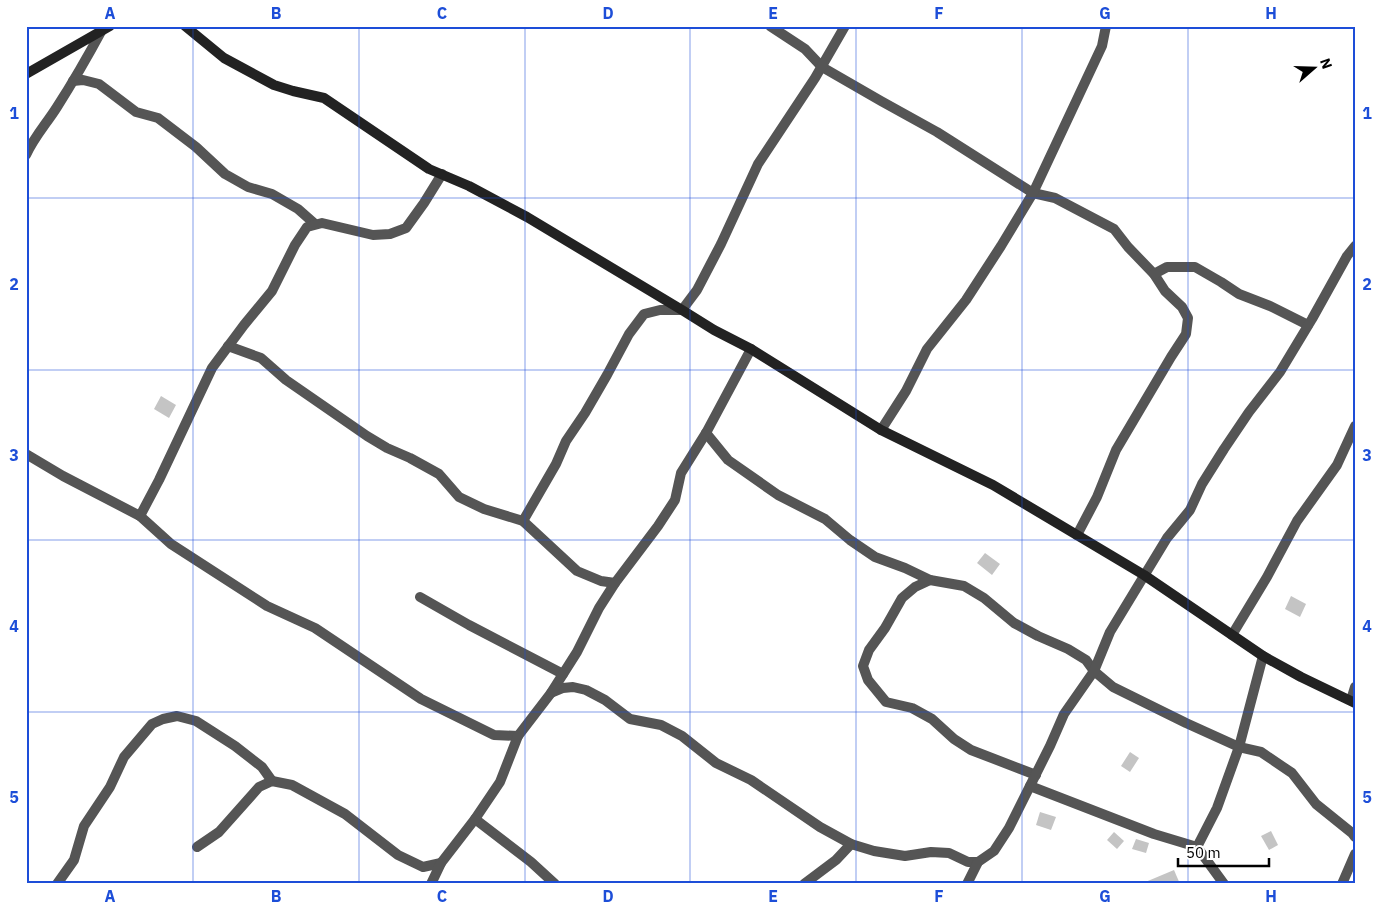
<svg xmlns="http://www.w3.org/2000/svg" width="1381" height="910" viewBox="0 0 1381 910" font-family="'IBM Plex Sans',sans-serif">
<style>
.building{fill:#c4c4c4}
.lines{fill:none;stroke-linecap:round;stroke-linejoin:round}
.street{stroke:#555;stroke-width:10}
.secondary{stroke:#222;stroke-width:10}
.grid{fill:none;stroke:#1d4ed8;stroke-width:1;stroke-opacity:0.55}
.neatline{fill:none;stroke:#1d4ed8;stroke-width:2}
.grid-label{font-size:16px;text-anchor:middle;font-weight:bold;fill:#1d4ed8}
</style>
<rect width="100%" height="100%" fill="#fff"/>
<!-- building -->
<g class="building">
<path d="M 161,396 L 176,405 L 169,418 L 154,409 Z"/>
<path d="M 985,553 L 1000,564 L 992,575 L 977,563 Z"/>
<path d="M 1291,596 L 1306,604 L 1300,617 L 1285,609 Z"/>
<path d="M 1130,752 L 1139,758 L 1130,772 L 1121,766 Z"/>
<path d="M 1040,812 L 1056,817 L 1051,830 L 1036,825 Z"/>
<path d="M 1271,831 L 1278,845 L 1269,850 L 1261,836 Z"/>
<path d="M 1114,832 L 1124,841 L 1117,849 L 1107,840 Z"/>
<path d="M 1136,839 L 1149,843 L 1146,853 L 1132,849 Z"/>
<path d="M 1174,870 L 1180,884 L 1143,884 L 1143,883 Z"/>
</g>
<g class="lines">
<!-- street -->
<g class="street">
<path d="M 770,26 L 805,49 L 822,67 L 881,101 L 937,132 L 1033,193 L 1055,198 L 1114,229 L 1128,247 L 1154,274 L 1165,291 L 1182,307 L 1188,318 L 1186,334 L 1171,357 L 1116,450 L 1097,497 L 1077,535"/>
<path d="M 73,81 L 83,80 L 99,84 L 136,112 L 158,118 L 196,147 L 225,174 L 248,187 L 272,194 L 298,209 L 315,224"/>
<path d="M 26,155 C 34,137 47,123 57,107 C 73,82 88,56 102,30"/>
<path d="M 1154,274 L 1167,267 L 1195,267 L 1221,282 L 1239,294 L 1270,306 L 1308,325"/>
<path d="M 228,346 L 261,358 L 286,380 L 367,436 L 387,448 L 410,458 L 439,474 L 459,497 L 484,509 L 523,521 L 577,571 L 601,581 L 615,583"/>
<path d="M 881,430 L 906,391 L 927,349 L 966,300 L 1001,246 L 1033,193 L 1102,46 L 1106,26"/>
<path d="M 706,433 L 728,460 L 778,495 L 825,519 L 850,540 L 875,557 L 905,568 L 930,580 L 964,586 L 984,598 L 1014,623 L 1038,636 L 1068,649 L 1086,660 L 1094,671 L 1113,687 L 1186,723 L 1239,747 L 1261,752 L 1292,773 L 1316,804 L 1352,833 L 1355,837"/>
<path d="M 26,454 L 63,476 L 140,516 L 171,544 L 267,606 L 315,628 L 421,699 L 494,735 L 518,736"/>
<path d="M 140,516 L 159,480 L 212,368 L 244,325 L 272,291 L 295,245 L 307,227 L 322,223 L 373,235 L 390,234 L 406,228 L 424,203 L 442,174"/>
<path d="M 523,521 L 556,464 L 566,441 L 585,413 L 607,375 L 629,334 L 644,314 L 660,310 L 682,310 L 697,290 L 721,244 L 758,164 L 815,78 L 845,26"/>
<path d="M 930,580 L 915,587 L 902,598 L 885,628 L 869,650 L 863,666 L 868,680 L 886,702 L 912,708 L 932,719 L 954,739 L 971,750 L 1036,775"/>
<path d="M 420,597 L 469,625 L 563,674"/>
<path d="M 1232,635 L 1267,577 L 1297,521 L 1337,465 L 1355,426"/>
<path d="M 551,693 L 563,688 L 573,687 L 586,690 L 605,700 L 630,719 L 661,725 L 682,736 L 716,763 L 751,780 L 820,827 L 851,844 L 874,851 L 905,856 L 931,852 L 949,853 L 968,862 L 978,862"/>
<path d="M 1351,700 L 1355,687"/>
<path d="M 1030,786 L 1154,834 L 1197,847 L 1224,884"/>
<path d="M 475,819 L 531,862 L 555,884"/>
<path d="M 197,847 L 219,832 L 259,787 L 272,781 L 292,785 L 345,814 L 398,855 L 423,867 L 441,863"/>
<path d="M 1197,847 L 1217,808 L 1239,747 L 1263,656"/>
<path d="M 57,884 L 74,860 L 84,826 L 110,787 L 124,757 L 152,724 L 163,719 L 177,716 L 196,721 L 235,746 L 262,767 L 272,781"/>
<path d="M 431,884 L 441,863 L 475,819 L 500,782 L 518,736 L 551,693 L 577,652 L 599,608 L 615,583 L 658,526 L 675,500 L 681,473 L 706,433 L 751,349"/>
<path d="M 804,884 L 836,860 L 851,844"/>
<path d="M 967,884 L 978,862 L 994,851 L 1009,828 L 1050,746 L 1064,714 L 1094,671 L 1110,632 L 1167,538 L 1190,510 L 1202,484 L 1224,449 L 1249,412 L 1280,372 L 1312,319 L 1347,256 L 1355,246"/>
<path d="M 1342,884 L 1355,854"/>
</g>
<!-- secondary -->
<g class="secondary">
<path d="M 185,26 L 224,58 L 274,85 L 293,91 L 324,98 L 429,169 L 469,186 L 527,217 L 682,310 L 714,330 L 751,349 L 881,430 L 993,485 L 1144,575 L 1263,656 L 1301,677 L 1355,703"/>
<path d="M 26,74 L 110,26"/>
</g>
</g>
<!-- grid -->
<path class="grid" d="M 193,26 L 193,884M 359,26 L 359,884M 525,26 L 525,884M 690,26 L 690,884M 856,26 L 856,884M 1022,26 L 1022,884M 1188,26 L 1188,884M 26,198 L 1355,198M 26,370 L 1355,370M 26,540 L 1355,540M 26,712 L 1355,712"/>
<!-- border -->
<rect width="1381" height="910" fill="none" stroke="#ffffff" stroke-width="55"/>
<!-- north arrow -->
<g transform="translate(1314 68) rotate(70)" stroke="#ffffff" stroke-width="4" paint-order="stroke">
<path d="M0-4L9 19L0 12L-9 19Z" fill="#000000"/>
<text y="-8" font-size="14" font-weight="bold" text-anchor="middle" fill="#000000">N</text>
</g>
<!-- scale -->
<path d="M1178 858v8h91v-8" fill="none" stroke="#000000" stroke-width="2.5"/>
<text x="1186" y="858" font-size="15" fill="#000000" stroke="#ffffff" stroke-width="4" paint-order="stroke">50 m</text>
<rect x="28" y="28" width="1326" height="854" class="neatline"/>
<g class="grid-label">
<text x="110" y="19">A</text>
<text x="276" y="19">B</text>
<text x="442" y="19">C</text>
<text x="608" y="19">D</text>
<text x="773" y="19">E</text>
<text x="939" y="19">F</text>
<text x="1105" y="19">G</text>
<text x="1271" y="19">H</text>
<text x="14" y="119">1</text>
<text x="1367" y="119">1</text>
<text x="14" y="290">2</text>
<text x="1367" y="290">2</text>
<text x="14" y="461">3</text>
<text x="1367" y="461">3</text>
<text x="14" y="632">4</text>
<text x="1367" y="632">4</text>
<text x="14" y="803">5</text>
<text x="1367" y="803">5</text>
<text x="110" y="902">A</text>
<text x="276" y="902">B</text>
<text x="442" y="902">C</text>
<text x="608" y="902">D</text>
<text x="773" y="902">E</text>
<text x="939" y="902">F</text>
<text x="1105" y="902">G</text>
<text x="1271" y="902">H</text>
</g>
</svg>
